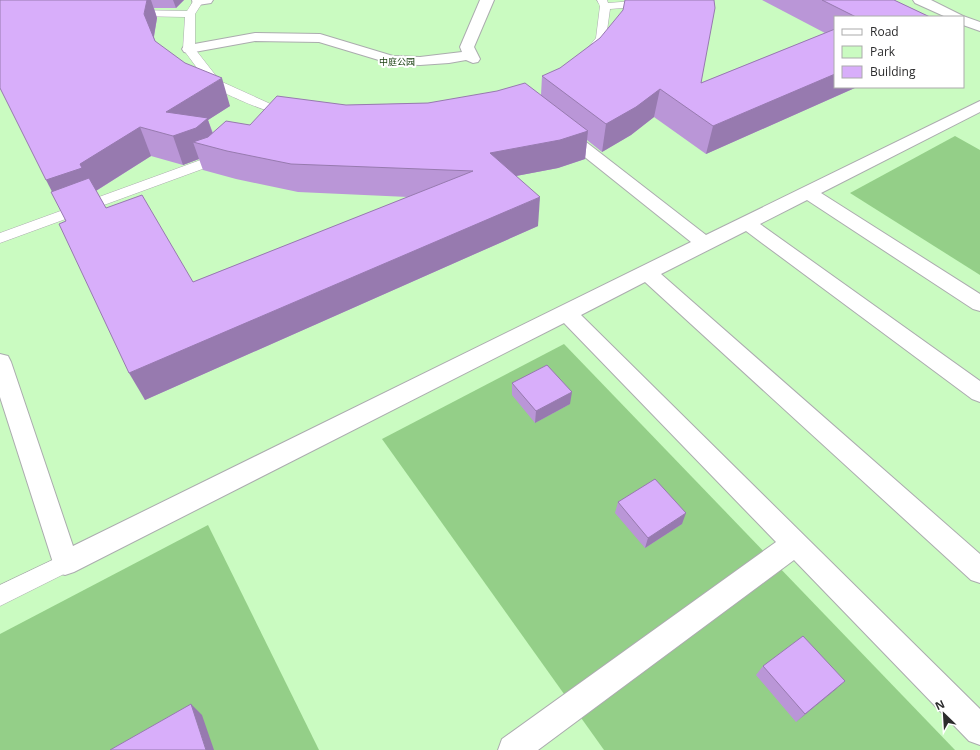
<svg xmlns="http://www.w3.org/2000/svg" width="980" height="750" viewBox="0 0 980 750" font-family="'Open Sans','Noto Sans SC',sans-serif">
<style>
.green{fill:#cafbc1;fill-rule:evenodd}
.forest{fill:#94cf88}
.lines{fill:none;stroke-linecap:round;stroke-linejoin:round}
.lane-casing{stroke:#abacae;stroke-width:1}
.street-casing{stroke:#abacae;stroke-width:2}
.lane{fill:#fff;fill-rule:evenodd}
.street{fill:#fff;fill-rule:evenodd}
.wall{fill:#ba96d7;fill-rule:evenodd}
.shaded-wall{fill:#977aaf}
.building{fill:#d8aefa;stroke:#977aaf}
.labels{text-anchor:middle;stroke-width:4;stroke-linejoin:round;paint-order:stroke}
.far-park-label{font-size:9px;fill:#163d0d;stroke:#fff}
</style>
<rect width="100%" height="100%" fill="#f8f9fb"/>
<!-- green -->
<path class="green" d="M 0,0 L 980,0 L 980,750 L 0,750 ZM 835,17 L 963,17 L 963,87 L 835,87 Z"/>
<!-- forest -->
<g class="forest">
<path d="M 955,136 L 980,150 L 980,275 L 850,193 Z"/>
<path d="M 564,344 L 955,750 L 604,750 L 382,439 Z"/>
<path d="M 208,525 L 319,750 L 0,750 L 0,634 Z"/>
</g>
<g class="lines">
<!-- lane casing -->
<g class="lane-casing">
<g id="lane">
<path d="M 194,0 L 204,0 L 195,14 L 195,49 L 220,81 L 275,106 L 293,110 L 295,113 L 293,116 C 280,119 224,94 212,86 C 205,80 190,58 183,49 L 185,17 L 134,16 L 129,13 L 134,10 L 187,11 Z"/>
<path d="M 597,0 L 607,0 L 608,3 L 647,0 L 652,3 L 647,6 L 610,9 L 606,38 L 592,57 L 588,58 L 582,55 L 596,38 L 600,6 Z"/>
<path d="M 221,149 L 226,150 L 228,153 L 216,164 L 0,243 L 0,233 L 206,158 L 216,150 Z"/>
<path d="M 65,554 L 72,556 L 75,563 L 72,570 L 0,606 L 0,585 Z"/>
</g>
</g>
<!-- street casing -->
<g class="street-casing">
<g id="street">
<path d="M 192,0 L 213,0 L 211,3 L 198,5 L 193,4 Z"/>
<path d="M 480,0 L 494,0 L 474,47 L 480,59 L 478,62 L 473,63 L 466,60 L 449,63 L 420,65 L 392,64 L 319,42 L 255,41 L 189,53 L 184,52 L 182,49 L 184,46 L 189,45 L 255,33 L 320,34 L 393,56 L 420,57 L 462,52 L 460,47 Z"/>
<path d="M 913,0 L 931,0 L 963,16 L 980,22 L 980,31 L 963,25 L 963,17 L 946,17 L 915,3 Z"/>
<path d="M 980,101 L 980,112 L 821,193 L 980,294 L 980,311 L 973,309 L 807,200 L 760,224 L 980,381 L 980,402 L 972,399 L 746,231 L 661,274 L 980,554 L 980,583 L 971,580 L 645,282 L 581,315 L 980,709 L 980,745 L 969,741 L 794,560 L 538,750 L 498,750 L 502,739 L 776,542 L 564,323 L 74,572 L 65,575 L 56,572 L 0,397 L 0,354 L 8,356 L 11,362 L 73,546 L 691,242 L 556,134 L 554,131 L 556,128 L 562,126 L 568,128 L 706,235 Z"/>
</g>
</g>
<!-- lane -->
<use href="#lane" class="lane"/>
<!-- street -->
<use href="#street" class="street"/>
</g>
<!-- wall -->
<g class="wall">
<path d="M 0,0 L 184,0 L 176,8 L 154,8 L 157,18 L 154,37 L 155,41 L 230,106 L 208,120 L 213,133 L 250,125 L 346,105 L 428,103 L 541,95 L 542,76 L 701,83 L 825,33 L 762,0 L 894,0 L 930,17 L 835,17 L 835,87 L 857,87 L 706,154 L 654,117 L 631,135 L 602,152 L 587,140 L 585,159 L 558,168 L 516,176 L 538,226 L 145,400 L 66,221 L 52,191 ZM 151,156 L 183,165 L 199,159 L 203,170 L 236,179 L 298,192 L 408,197 L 193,282 L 106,208 L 96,191 Z"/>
<path d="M 512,383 L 570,404 L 535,423 L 512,395 Z"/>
<path d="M 618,502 L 682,524 L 645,548 L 615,513 Z"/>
<path d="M 763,666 L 845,681 L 796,722 L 756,675 Z"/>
</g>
<!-- shaded-wall -->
<g class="shaded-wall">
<path d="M 147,0 L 151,0 L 157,18 L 153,41 L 144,14 Z"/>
<path d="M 173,0 L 184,0 L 176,8 Z"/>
<path d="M 835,74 L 835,87 L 857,87 L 706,154 L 713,126 Z"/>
<path d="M 222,78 L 230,106 L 208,120 L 217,147 L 193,142 L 199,159 L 183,165 L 173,136 L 166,112 Z"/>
<path d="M 660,89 L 654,117 L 631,135 L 602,152 L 606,124 Z"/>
<path d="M 140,127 L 151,156 L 94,192 L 61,209 L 46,180 Z"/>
<path d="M 588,131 L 585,159 L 558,168 L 490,181 L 490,153 Z"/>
<path d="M 540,197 L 538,226 L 145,400 L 129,373 Z"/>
<path d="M 572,392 L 570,404 L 535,423 L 536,411 Z"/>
<path d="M 686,513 L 682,524 L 645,548 L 648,538 Z"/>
<path d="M 845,681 L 835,690 L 796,722 L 805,714 Z"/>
<path d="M 191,704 L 202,715 L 214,750 L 206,750 Z"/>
</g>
<!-- building -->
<g class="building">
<path d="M 0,0 L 147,0 L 144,14 L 155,41 L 185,63 L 222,78 L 166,112 L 208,118 L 196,128 L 173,136 L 140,127 L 80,164 L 82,168 L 46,180 L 0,88 Z"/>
<path d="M 625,0 L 714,0 L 715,8 L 701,83 L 835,29 L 835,74 L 713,126 L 660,89 L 636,107 L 606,124 L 542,76 L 560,68 L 600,38 L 623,10 Z"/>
<path d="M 822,0 L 894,0 L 930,17 L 856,17 Z"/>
<path d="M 525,83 L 588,131 L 560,140 L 490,153 L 540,197 L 129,373 L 59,224 L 66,221 L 51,192 L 89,178 L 106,208 L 142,195 L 193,282 L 473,171 L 291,164 L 227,151 L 193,142 L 208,137 L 226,121 L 250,125 L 277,96 L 346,105 L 428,103 L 497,91 Z"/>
<path d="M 547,365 L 572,392 L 536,411 L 512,383 Z"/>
<path d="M 655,479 L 686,513 L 648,538 L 618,502 Z"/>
<path d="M 803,636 L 845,681 L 805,714 L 763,666 Z"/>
<path d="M 191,704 L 206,750 L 110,750 Z"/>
</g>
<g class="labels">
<!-- far-park labels -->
<g class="far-park-label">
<text x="397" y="65">中庭公园</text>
</g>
</g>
<!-- legend -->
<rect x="834" y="16" width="130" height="72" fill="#ffffff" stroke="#ababab"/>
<rect x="842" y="29" width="20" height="6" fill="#ffffff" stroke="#ababab"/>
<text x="870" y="36" font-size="12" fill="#2c2c2d">Road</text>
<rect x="842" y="46" width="20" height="12" fill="#cafbc1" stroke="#ababab"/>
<text x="870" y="56" font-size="12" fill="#2c2c2d">Park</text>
<rect x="842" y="66" width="20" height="12" fill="#d8aefa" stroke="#ababab"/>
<text x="870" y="76" font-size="12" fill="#2c2c2d">Building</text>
<!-- north arrow -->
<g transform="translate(944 714) rotate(335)" stroke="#ffffff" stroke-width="3" paint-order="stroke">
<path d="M0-3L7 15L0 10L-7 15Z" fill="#2c2c2d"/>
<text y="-6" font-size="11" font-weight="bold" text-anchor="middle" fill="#2c2c2d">N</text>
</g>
</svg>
